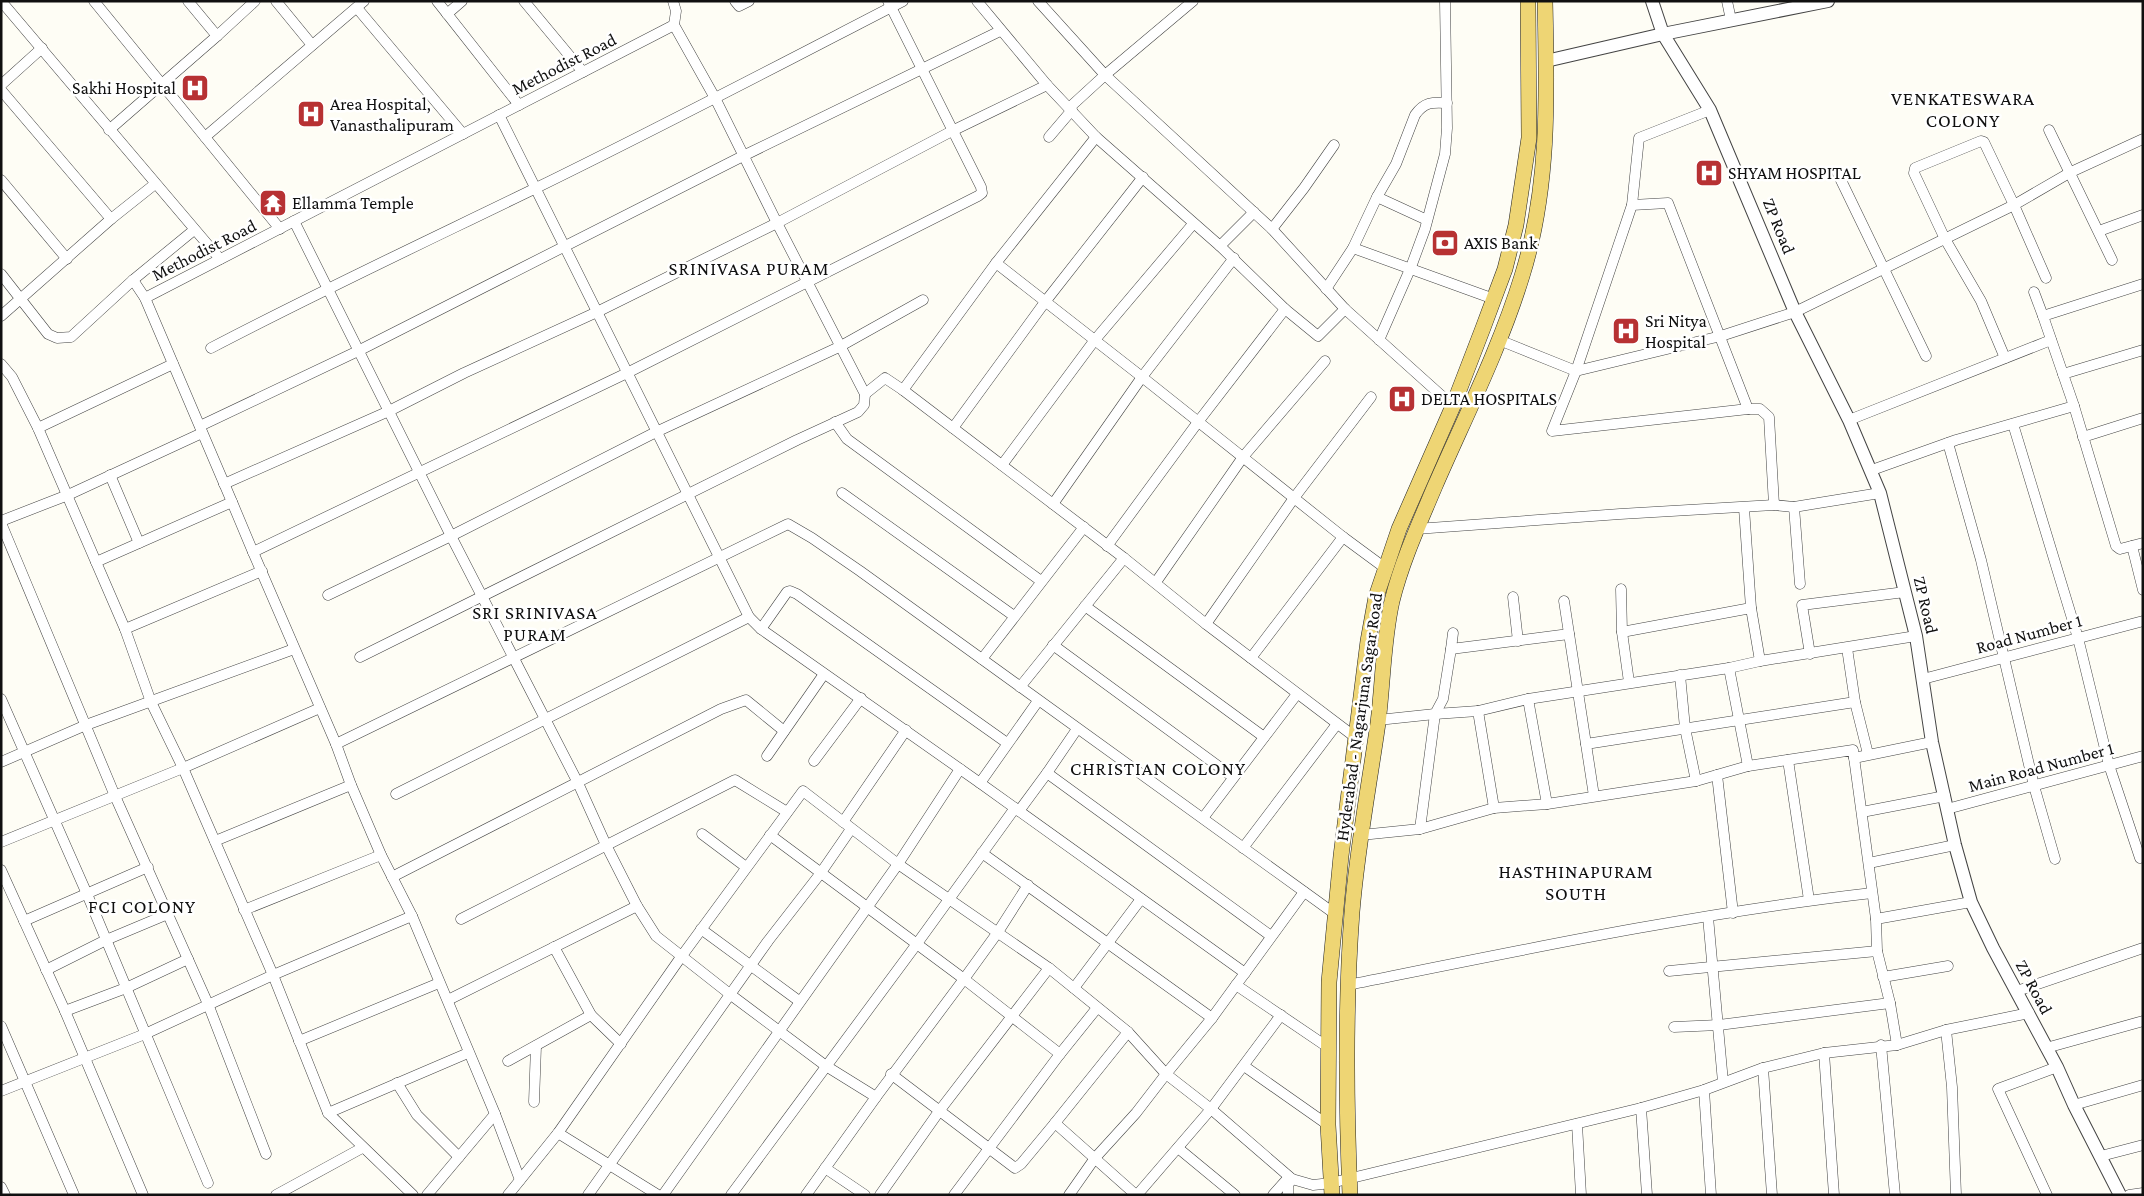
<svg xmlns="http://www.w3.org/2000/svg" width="2144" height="1196" viewBox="0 0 2144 1196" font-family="'Crimson Pro',serif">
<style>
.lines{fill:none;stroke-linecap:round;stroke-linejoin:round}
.minor-casing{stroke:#434343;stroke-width:11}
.tertiary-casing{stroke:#434343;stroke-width:14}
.primary-casing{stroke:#212121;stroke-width:16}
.minor{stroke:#fff;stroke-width:10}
.tertiary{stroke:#fff;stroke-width:12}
.primary{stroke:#eed574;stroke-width:15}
.labels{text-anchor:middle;stroke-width:5;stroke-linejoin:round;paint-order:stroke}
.street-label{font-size:18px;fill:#101010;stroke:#fff}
.poi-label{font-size:18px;fill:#101010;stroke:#fff;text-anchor:start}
.neighbourhood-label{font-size:19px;letter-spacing:1px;fill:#101010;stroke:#fff}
</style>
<rect width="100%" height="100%" fill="#fefdf5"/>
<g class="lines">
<!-- minor casing -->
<g class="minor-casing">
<g id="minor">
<path d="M 1,1 L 220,259"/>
<path d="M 94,1 L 280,229"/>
<path d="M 188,1 L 217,36 L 255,1"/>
<path d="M 276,1 L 312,45"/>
<path d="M 437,1 L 519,105"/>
<path d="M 524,1 L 583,72"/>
<path d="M 735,1 L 739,6 L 749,1"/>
<path d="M 977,1 L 1047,85 L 1096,137 L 1220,246 L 1285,309 L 1318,336 L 1345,309"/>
<path d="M 1038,1 L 1105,75 L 1272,229 L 1345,309 L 1453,406"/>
<path d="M 1727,1 L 1731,20"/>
<path d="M 357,8 L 463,134"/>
<path d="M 447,14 L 462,1"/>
<path d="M 1,85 L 42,48"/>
<path d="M 1,90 L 111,219"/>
<path d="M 1069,108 L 1105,75 L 1193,1"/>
<path d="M 1710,110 L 1639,138 L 1632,205 L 1576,371 L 1552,431 L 1748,409 L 1760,409 L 1769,417 L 1774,505"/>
<path d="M 499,115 L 749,617 L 761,629 L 980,783 L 1245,973 L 1236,985 L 1329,1048"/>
<path d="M 109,130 L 217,36"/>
<path d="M 2049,130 L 2112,260"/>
<path d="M 205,137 L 364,1"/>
<path d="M 1049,137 L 1072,110"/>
<path d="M 1096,137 L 996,263 L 903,390 L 1124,558 L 1206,624 L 1355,737"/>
<path d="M 1838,174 L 1926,356"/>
<path d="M 1,180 L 67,259"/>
<path d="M 1377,197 L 1427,220"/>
<path d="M 1632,205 L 1668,203 L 1748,409"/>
<path d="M 294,221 L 451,536 L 578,783 L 606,845 L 637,906 L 656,936 L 731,995 L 826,1066 L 876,1097 L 806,1195"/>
<path d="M 1272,229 L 1304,188 L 1334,145"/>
<path d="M 2099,231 L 2143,215"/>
<path d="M 1220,246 L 1254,212"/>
<path d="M 1353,248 L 1494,299"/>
<path d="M 996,263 L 1142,377 L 1343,537"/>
<path d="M 1,274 L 48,334 L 57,338 L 71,337 L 133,280 L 194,230"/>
<path d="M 133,280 L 145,298 L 232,502"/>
<path d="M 2143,284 L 2043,316 L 2074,406 L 2116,546 L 2120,549 L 2143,543"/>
<path d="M 1326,289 L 1353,248 L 1377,197 L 1396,164 L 1415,115 C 1424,102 1432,102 1447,103"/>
<path d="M 2034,292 L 2043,316"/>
<path d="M 145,298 L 674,25"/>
<path d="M 1,316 L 111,219 L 155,184"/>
<path d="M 1379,340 L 1411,267 L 1425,229 L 1445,154 L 1447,128 L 1445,1"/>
<path d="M 1499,340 L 1576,371 L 1721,336 L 1795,312 L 2014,205 L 2071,172 L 2143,139"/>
<path d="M 211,348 C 318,292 427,241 536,188 C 659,128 781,64 903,1"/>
<path d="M 2005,358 L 1981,301 L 1945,239 L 1914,173 L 1915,168 L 1981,141 L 1984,142 L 2014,205 L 2046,278"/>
<path d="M 1,364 L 12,377 L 38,428 L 125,629 L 151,702 L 183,768 L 273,975 L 328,1113 L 413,1195"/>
<path d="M 2063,374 L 2143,350"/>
<path d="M 865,394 L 885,378 L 903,390"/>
<path d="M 1849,420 L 2051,340"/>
<path d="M 835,422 L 847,439 L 1041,581"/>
<path d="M 2013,424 L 2078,638 L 2109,765 L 2140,858"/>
<path d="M 200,426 L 358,351 L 743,156 L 1000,31"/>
<path d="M 38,428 L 173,364"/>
<path d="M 953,428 L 1045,302 L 1143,177"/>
<path d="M 2083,437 L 2143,418"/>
<path d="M 1948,443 L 1981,560 L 2034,786 L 2055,859"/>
<path d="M 1002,465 L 1094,341 L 1193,224"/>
<path d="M 1872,470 L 1956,440 L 2074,406"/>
<path d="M 110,475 L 139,543"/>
<path d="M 224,484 L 389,411 L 464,373 L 597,312 L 777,223 L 952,131 L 1047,85"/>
<path d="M 842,493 L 1014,616"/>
<path d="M 1053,504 L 1142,377 L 1234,258"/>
<path d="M 1794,507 L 1800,584"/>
<path d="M 1744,508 L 1751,608 L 1760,661"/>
<path d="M 1,521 L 68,495 L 202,433"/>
<path d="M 1,523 L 115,796 L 208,1004 L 266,1154"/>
<path d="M 1416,529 L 1620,514 L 1774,505 L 1794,507 L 1880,493"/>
<path d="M 1107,546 L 1198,422 L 1285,309"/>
<path d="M 2132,546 L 2143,590"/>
<path d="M 253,552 L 336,744 L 351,785 L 381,855 L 412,916 L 495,1114 L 427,1195"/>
<path d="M 96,562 L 232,502 L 253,552 L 627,373 L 978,196 L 982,193 L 981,187 L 888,1"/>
<path d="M 1156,582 L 1243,457 L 1325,361"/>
<path d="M 1621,589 L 1622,632 L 1629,682"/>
<path d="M 328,595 L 451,536 L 656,432 L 839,347 L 923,300"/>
<path d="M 1513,597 L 1518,641"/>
<path d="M 1564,601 L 1594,796"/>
<path d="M 1085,606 L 1264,737"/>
<path d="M 1206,624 L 1294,498 L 1371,397"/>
<path d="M 125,629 L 262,571"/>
<path d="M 761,629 L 787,592 L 790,591 L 797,594 L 1007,743"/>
<path d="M 1622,632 L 1751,608"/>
<path d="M 1453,633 L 1451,649 L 1569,634"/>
<path d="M 1053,645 L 1233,777"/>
<path d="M 1847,648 L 1855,702 L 1868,754"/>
<path d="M 1810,654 L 1802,605 L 1905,592"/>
<path d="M 360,657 L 797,440 L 858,412 L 864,405 L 865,394 L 777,223 L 715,98 L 674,25 L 676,11 L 673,1"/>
<path d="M 1251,658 L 1343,537 L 1385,568"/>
<path d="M 982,659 L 1084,527"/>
<path d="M 1729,668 L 1748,766"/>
<path d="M 1680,675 L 1685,728 L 1696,781"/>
<path d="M 1923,679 L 2143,621"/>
<path d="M 1020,687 L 1124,558"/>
<path d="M 1,699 L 87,894 L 208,1183"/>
<path d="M 1528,699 L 1547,804"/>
<path d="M 1478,711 L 1494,808"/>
<path d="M 1378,720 L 1435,714 L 1478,711 L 1528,699 L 1729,668 L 1760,661 L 1916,636"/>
<path d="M 336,744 L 788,524 L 812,538 L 860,571 L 1335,914"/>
<path d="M 1586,744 L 1855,702"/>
<path d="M 767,756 L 824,674"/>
<path d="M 1854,758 L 1932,742"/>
<path d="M 1788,760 L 1809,900"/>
<path d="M 814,761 L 861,698"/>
<path d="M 1,762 L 86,725 L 294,649"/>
<path d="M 1047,773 L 1077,729"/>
<path d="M 1717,775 L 1733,913"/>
<path d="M 980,783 L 1038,701"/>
<path d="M 396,794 L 749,617"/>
<path d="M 1947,809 L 2143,756"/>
<path d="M 1019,811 L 1047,773 L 1271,936"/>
<path d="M 1862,812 L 1945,796"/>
<path d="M 1203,818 L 1297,694"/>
<path d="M 843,822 L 906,730"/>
<path d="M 1420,829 L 1435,714 L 1443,699 L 1451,649"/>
<path d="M 702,834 L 746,867"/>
<path d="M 770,835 L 964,979 L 998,932 L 1028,885"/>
<path d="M 1361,835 L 1420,829 L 1494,808 L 1547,804 L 1696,781 L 1748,766 L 1853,750 L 1876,919 L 1877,951 L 1890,1003 L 1897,1045"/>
<path d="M 215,841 L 351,785"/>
<path d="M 1,842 L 183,768 L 320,708"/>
<path d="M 1243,848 L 1337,724"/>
<path d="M 982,853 L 1212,1018"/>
<path d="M 1869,863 L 1955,845"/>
<path d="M 1,870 L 65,1011 L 143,1195"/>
<path d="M 392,877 L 721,709 L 746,700 L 784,731"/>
<path d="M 244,910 L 381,855"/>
<path d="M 1708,917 L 1723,1082"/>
<path d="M 461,919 L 735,780 L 787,812"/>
<path d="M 1876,919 L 1971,902"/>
<path d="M 24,921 L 148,867"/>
<path d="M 701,929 L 799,1001"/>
<path d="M 554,947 L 591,1015 L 621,1044"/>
<path d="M 46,970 L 106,940 L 168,914"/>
<path d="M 1669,971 L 1877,951"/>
<path d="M 1245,973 L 1304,892"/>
<path d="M 1883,977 L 1948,966"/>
<path d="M 1348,985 C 1522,950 1696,913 1872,893"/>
<path d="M 1074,988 L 1141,899"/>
<path d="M 2017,991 L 2143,948"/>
<path d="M 448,1000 L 637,906"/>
<path d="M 65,1011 L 126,988 L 188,959"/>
<path d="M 1,1026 L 74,1195"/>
<path d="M 1674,1027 L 1719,1025 L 1890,1003"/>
<path d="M 1946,1030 L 1952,1087 L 1956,1195"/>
<path d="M 1128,1032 L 1055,1123 L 1136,1195"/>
<path d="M 299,1041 L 439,983"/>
<path d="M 1881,1045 L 1895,1195"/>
<path d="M 2046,1048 L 2143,1021"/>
<path d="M 1824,1053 L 1834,1195"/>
<path d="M 1060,1054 L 1097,1008"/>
<path d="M 508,1061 L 591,1015"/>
<path d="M 1244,1066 L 1328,1125"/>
<path d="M 1763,1068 L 1772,1195"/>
<path d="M 891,1074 L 1015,1168 L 1021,1164 L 1055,1123"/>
<path d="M 397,1083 L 417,1115 L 459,1157"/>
<path d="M 1704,1090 L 1711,1195"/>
<path d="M 1,1091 L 145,1034 L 273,975 L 412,916"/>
<path d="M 876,1097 L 964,979 L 1060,1054 L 954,1195"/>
<path d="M 534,1102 L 536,1046"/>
<path d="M 2074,1105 L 2143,1085"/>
<path d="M 1641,1108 L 1647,1195"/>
<path d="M 328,1113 L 468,1053"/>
<path d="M 495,1114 L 520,1180"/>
<path d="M 1577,1124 L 1581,1195"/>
<path d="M 558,1133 L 658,1195"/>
<path d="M 1178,1148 L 1235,1195"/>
<path d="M 2101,1156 L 2143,1145"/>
<path d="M 825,1168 L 865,1195"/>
<path d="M 1,1187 L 5,1195"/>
<path d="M 276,1195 L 362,1148"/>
<path d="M 508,1195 L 558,1133 L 681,957 L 803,791 L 898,864 L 1049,968 L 1128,1032 L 1166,1074 L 1212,1018 L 1236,985"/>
<path d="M 588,1195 L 768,941 L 820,874 L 851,829"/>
<path d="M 663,1195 L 898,864 L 960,769"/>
<path d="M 731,1195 L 916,945 L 1015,808"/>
<path d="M 880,1195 L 940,1110 L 1049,968"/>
<path d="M 1069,1195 L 1095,1158 L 1136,1113 L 1166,1074 L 1211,1109 L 1292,1179 L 1313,1185 L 1331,1183 L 1641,1108 L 1704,1090 L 1763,1068 L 1824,1053 L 1897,1045 L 1946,1030 L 2029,1013"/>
<path d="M 1137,1195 L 1211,1109 L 1281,1015"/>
<path d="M 1273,1195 L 1289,1177"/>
<path d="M 1288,1195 L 1288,1185 L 1292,1179"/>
<path d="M 2047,1195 L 1998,1089 L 2057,1067"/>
<path d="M 2129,1195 L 2143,1193"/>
</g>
</g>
<!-- tertiary casing -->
<g class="tertiary-casing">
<g id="tertiary">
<path d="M 1652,1 L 1663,34 L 1710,110 L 1795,312 L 1849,420 L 1880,493 L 1916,636 L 1932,742 L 1955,845 L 1971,902 L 1993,948 L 2057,1067 L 2074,1105 L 2120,1195"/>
<path d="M 1546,61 L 1663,34 L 1828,1"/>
</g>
</g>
<!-- primary casing -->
<g class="primary-casing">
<g id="primary">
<path d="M 1332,1195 L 1328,1125 L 1329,982 L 1341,856 L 1368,641 L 1376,597 L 1399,529 L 1453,406 L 1483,328 L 1505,269 L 1516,225 L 1529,138 L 1528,1"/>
<path d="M 1350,1195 C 1346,1101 1345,1006 1352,912 C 1357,849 1369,786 1378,723 C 1383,683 1383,641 1392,601 C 1402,561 1419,524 1435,486 C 1465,417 1500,348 1522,276 C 1550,187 1547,93 1545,1"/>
</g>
</g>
<!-- minor -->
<use href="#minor" class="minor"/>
<!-- tertiary -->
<use href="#tertiary" class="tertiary"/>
<!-- primary -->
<use href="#primary" class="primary"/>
</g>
<!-- icons -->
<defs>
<g id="hospital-square" transform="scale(1.4375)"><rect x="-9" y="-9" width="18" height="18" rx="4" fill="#b73133" stroke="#fff"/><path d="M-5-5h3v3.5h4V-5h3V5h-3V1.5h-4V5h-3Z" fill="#fff"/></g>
<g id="temple-square" transform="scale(1.4375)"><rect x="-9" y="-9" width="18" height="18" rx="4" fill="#b73133" stroke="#fff"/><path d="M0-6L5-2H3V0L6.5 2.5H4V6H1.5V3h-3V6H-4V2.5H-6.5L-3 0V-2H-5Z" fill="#fff"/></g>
<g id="bank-square" transform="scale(1.4375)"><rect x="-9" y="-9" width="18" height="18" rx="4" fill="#b73133" stroke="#fff"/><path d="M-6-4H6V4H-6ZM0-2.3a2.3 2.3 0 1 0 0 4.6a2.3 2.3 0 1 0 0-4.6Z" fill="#fff"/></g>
</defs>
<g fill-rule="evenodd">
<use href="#hospital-square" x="195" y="88"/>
<use href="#hospital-square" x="311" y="114"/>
<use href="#hospital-square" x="1709" y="173"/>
<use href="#temple-square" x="273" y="203"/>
<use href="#bank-square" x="1445" y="243"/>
<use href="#hospital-square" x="1626" y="331"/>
<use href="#hospital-square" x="1402" y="399"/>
</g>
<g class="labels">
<!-- street labels -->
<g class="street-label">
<text transform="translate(564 64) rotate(-27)" y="6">Methodist Road</text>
<text transform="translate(1779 226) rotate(68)" y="6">ZP Road</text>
<text transform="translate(204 250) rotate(-27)" y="6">Methodist Road</text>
<text transform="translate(1926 605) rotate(77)" y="6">ZP Road</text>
<text transform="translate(2029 634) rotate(-15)" y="6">Road Number 1</text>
<text transform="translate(1359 717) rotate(-82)" y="6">Hyderabad - Nagarjuna Sagar Road</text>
<text transform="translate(2041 767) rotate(-15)" y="6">Main Road Number 1</text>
<text transform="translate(2034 987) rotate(62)" y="6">ZP Road</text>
</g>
<!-- poi labels -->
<g class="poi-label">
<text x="176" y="94" text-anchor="end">Sakhi Hospital</text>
<text x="330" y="110">Area Hospital,<tspan x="330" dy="21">Vanasthalipuram</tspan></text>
<text x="1728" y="179">SHYAM HOSPITAL</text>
<text x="292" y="209">Ellamma Temple</text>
<text x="1464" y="249">AXIS Bank</text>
<text x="1645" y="327">Sri Nitya<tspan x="1645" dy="21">Hospital</tspan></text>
<text x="1421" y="405">DELTA HOSPITALS</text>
</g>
<!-- neighbourhood labels -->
<g class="neighbourhood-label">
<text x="1963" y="105">VENKATESWARA<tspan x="1963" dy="22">COLONY</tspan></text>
<text x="749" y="275">SRINIVASA PURAM</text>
<text x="535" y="619">SRI SRINIVASA<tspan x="535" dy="22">PURAM</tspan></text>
<text x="1158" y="775">CHRISTIAN COLONY</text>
<text x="1576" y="878">HASTHINAPURAM<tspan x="1576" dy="22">SOUTH</tspan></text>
<text x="142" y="913">FCI COLONY</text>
</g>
</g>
<!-- border -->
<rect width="2144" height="1196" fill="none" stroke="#101010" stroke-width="5"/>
</svg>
